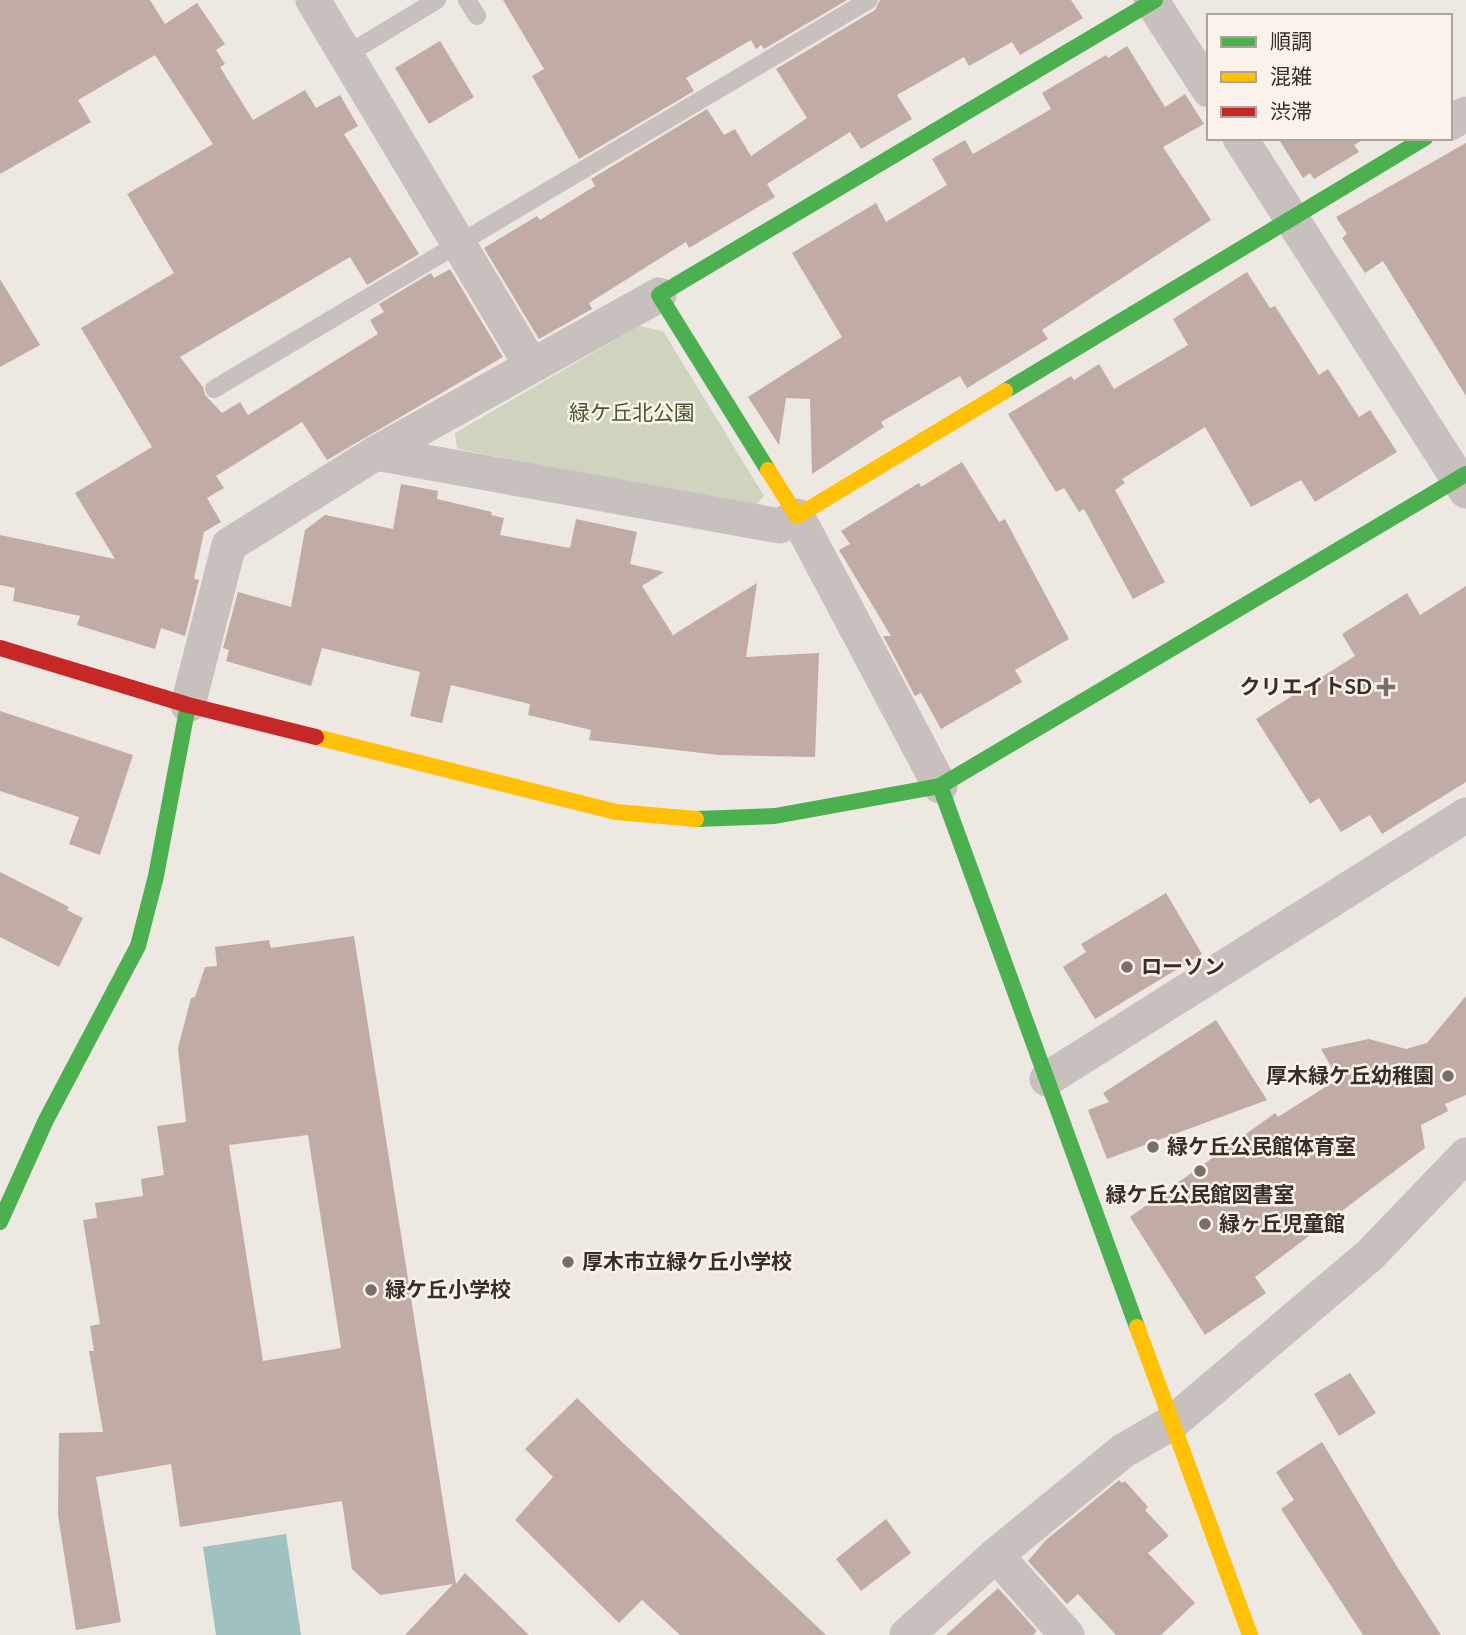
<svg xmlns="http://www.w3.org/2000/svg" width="1466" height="1635" viewBox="0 0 1466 1635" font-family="Lato,'Noto Sans JP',sans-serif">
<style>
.green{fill:#d0d3bd}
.water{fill:#9fc1bf}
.building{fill:#c1aba5;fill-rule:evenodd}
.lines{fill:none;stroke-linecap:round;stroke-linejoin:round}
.lane{stroke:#c7c0bc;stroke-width:18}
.street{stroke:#c7c0bc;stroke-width:35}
.fast{stroke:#4caf50;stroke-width:16}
.slow{stroke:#ffc107;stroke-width:16}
.jam{stroke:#c62828;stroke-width:16}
.poi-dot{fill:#786e6a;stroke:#faf2eb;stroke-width:2.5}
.labels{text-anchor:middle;stroke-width:5;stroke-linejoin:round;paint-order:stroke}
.park-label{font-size:21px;fill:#4a572d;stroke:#faf2eb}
.poi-label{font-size:21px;font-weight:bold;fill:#392d29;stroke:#faf2eb;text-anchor:start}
</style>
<rect width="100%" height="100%" fill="#eee8e3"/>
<!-- green -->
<path class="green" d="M 639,326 L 663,331 L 764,496 L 754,508 L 457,449 L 455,433 Z"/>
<!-- water -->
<path class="water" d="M 286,1534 L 301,1635 L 216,1635 L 203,1547 Z"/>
<!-- building -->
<g class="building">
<path d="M 0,0 L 150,0 L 165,24 L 197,3 L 225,44 L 216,50 L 225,64 L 220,67 L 253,120 L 305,90 L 316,108 L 340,95 L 358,126 L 344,134 L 419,254 L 367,285 L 350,257 L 180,357 L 203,387 L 205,395 L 222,413 L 240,402 L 248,415 L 378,334 L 370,320 L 384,312 L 379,304 L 431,273 L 434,278 L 450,269 L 503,357 L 327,460 L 302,422 L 216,476 L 224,488 L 207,498 L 221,522 L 204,532 L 194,579 L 199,580 L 185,636 L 161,628 L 155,649 L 77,625 L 80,616 L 13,601 L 15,588 L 0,585 L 0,535 L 115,559 L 75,493 L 152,447 L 81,328 L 174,273 L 127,194 L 213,144 L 155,55 L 78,100 L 91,122 L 0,174 Z"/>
<path d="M 503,0 L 847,0 L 764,49 L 761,45 L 756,49 L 751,40 L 686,78 L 694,91 L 579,159 L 532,76 L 544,69 Z"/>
<path d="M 880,0 L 1071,0 L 1083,18 L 1020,55 L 1012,42 L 969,66 L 964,57 L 897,95 L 912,119 L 861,149 L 850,132 L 767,184 L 775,197 L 689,248 L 686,242 L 589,303 L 592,309 L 539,339 L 484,248 L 537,216 L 540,220 L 595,186 L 591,179 L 707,109 L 724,135 L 735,129 L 751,156 L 807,118 L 776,69 L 875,10 Z"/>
<path d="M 440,41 L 474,97 L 429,124 L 395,68 Z"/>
<path d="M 1127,46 L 1165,107 L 1185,94 L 1204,124 L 1163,147 L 1211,220 L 1042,330 L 1048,339 L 967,388 L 960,376 L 881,422 L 884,427 L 812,474 L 810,399 L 786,398 L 779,445 L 748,397 L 842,337 L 792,253 L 876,203 L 886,222 L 947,185 L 932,159 L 965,140 L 973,154 L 1051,109 L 1042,93 L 1106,55 L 1108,58 Z"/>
<path d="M 1278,138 L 1366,138 L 1354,145 L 1359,152 L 1314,179 L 1310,173 L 1303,178 Z"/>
<path d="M 1466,143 L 1466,396 L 1383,261 L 1365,273 L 1342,238 L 1347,234 L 1336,217 Z"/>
<path d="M 1247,272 L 1270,308 L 1275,306 L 1319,375 L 1328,369 L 1359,417 L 1370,410 L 1397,452 L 1315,502 L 1301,480 L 1251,507 L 1205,427 L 1122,479 L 1125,483 L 1115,490 L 1165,582 L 1133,599 L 1084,509 L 1079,512 L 1064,488 L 1056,492 L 1008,414 L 1071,376 L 1074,380 L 1099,364 L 1114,389 L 1188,345 L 1173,319 Z"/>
<path d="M 0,279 L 40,345 L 0,367 Z"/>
<path d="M 962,462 L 999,522 L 1005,519 L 1069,639 L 1015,670 L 1022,682 L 941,729 L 921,693 L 915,696 L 883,636 L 891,636 L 839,550 L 850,544 L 841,531 L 919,483 L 921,487 Z"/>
<path d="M 401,484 L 438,491 L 437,499 L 492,512 L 491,515 L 504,518 L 500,535 L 570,548 L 576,519 L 637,532 L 630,564 L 664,572 L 642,586 L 673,635 L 757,583 L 746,657 L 819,653 L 815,757 L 719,755 L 589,740 L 591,730 L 528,715 L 530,704 L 451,685 L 442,723 L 410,716 L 420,672 L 322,648 L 311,686 L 226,661 L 229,650 L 223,648 L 238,592 L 291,607 L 305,530 L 325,515 L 393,529 Z"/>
<path d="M 1466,586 L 1466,782 L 1382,834 L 1370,815 L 1341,832 L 1319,798 L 1310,804 L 1256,719 L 1355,656 L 1342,634 L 1407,593 L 1420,615 Z"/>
<path d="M 0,711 L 133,755 L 100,855 L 69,844 L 79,817 L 0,791 Z"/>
<path d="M 0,872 L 69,907 L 67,910 L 83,918 L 59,967 L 0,937 Z"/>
<path d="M 1166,893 L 1202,954 L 1095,1019 L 1063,967 L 1086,952 L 1081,944 Z"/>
<path d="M 354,936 L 456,1584 L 465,1573 L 529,1635 L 405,1635 L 453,1584 L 380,1595 L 352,1569 L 342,1501 L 180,1527 L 171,1464 L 96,1477 L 121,1622 L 76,1630 L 58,1515 L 59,1433 L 103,1432 L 89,1351 L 94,1351 L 90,1326 L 100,1324 L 83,1220 L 97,1218 L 95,1203 L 143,1196 L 141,1179 L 164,1175 L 157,1126 L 186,1122 L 178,1048 L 191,998 L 195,997 L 205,967 L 217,966 L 215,947 L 269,940 L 271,948 ZM 308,1135 L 341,1348 L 263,1361 L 229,1145 Z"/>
<path d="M 1466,996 L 1466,1095 L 1445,1104 L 1448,1111 L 1421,1125 L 1425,1148 L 1255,1277 L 1266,1293 L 1205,1335 L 1130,1217 L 1275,1113 L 1278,1117 L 1338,1079 L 1321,1049 L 1369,1039 L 1406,1049 L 1427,1043 Z"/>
<path d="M 1216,1020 L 1267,1100 L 1107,1159 L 1088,1110 L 1109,1102 L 1103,1093 Z"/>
<path d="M 1350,1373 L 1376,1413 L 1339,1436 L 1314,1394 Z"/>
<path d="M 577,1398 L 622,1442 L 826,1635 L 680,1635 L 642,1600 L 619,1623 L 515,1520 L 553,1477 L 525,1449 Z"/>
<path d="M 1322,1442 L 1396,1565 L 1441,1635 L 1363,1635 L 1281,1509 L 1294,1500 L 1276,1472 Z"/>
<path d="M 1119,1480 L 1122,1483 L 1125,1481 L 1148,1507 L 1145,1510 L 1169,1536 L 1148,1553 L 1195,1603 L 1161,1635 L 1116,1635 L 1078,1594 L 1067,1604 L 1028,1561 L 1046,1540 Z"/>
<path d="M 886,1519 L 911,1553 L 861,1591 L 836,1559 Z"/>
<path d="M 998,1588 L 1037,1631 L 1033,1635 L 946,1635 Z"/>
</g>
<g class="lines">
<!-- lane -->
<g class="lane">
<path d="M 467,0 L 477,16"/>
<path d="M 346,55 L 437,0"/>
<path d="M 214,389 L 869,0"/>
</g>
<!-- street -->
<g class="street">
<path d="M 313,0 L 531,365"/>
<path d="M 1151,0 L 1209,90"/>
<path d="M 1450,123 L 1466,114"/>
<path d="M 1240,138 L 1466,491"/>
<path d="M 376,453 L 780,526 L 797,516 L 940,786"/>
<path d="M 188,705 L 229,545 L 376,453 L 659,295"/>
<path d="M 1047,1079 L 1466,815"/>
<path d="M 996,1555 L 1067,1635"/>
<path d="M 907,1635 L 996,1555 L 1123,1451 L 1173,1422 L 1370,1255 L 1466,1155"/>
</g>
<!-- fast -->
<g class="fast">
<path d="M 1005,391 L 1425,138"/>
<path d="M 768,470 L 659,295 L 1155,0"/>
<path d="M 940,786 L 1137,1327"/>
<path d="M 696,819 L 775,816 L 940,786 L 1466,474"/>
<path d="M 0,1222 L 46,1120 L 138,946 L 156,876 L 188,705"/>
</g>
<!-- slow -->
<g class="slow">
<path d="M 768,470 L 797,516 L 1005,391"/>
<path d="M 316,737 L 616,812 L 696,819"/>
<path d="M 1137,1327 L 1250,1635"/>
</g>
<!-- jam -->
<path class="jam" d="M 0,648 L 188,705 L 316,737"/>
</g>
<!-- markers -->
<g class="poi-dot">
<path d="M1382.5 676.5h7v7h7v7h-7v7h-7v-7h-7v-7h7z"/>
<circle cx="1127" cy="967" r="7"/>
<circle cx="1448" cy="1076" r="7"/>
<circle cx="1153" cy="1147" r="7"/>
<circle cx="1200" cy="1171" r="7"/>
<circle cx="1205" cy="1224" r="7"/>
<circle cx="568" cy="1262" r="7"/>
<circle cx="371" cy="1290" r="7"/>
</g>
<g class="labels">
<!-- park labels -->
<g class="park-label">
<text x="632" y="420">緑ケ丘北公園</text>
</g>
<!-- poi labels -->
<g class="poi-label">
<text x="1372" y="694" text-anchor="end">クリエイトSD</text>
<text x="1141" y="974">ローソン</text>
<text x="1434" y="1083" text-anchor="end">厚木緑ケ丘幼稚園</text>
<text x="1167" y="1154">緑ケ丘公民館体育室</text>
<text x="1200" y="1202" text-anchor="middle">緑ケ丘公民館図書室</text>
<text x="1219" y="1231">緑ヶ丘児童館</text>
<text x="582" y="1269">厚木市立緑ケ丘小学校</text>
<text x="385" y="1297">緑ケ丘小学校</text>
</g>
</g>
<!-- legend -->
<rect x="1207" y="14" width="245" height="126" fill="#faf2eb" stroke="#ada39d" stroke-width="2"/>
<rect x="1221" y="37" width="35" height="10" fill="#4caf50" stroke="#ada39d" stroke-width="2"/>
<text x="1270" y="49" font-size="21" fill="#392d29">順調</text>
<rect x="1221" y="72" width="35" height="10" fill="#ffc107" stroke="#ada39d" stroke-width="2"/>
<text x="1270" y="84" font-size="21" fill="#392d29">混雑</text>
<rect x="1221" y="107" width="35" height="10" fill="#c62828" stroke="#ada39d" stroke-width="2"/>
<text x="1270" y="119" font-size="21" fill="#392d29">渋滞</text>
</svg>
